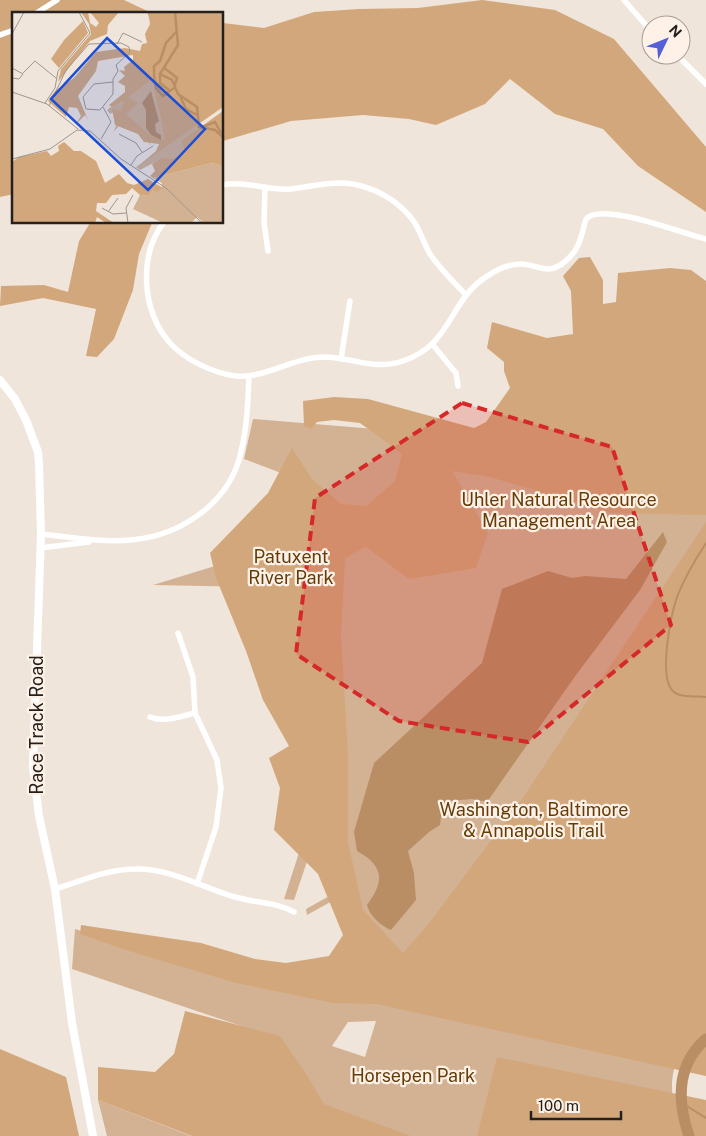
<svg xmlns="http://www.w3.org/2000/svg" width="706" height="1136" viewBox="0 0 706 1136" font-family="'Public Sans',sans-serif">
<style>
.green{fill:#d3b294;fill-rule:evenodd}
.forest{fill:#d3a77c}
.water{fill:#b98e64}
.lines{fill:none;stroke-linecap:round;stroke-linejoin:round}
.stream{stroke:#b98e64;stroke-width:2}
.river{stroke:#b98e64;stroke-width:11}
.street{stroke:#fff;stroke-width:5.5}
.secondary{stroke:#fff;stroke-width:8}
.marked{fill:#d62828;fill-opacity:0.2;stroke:#d62828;stroke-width:4;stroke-dasharray:10 6;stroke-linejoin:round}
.labels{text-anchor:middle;stroke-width:4.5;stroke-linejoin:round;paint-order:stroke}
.park-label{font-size:18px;fill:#663c06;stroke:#fef2e8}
.street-label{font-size:18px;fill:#24201d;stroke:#fef2e8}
.inset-river{fill:none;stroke:#b98e64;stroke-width:2.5}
.inset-road{fill:none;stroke:#9e968e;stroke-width:1}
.view{fill:#1d4ed8;fill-opacity:0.15;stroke:#1d4ed8;stroke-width:2.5}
.inset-edge{fill:none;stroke:#24201d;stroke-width:2.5}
</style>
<rect width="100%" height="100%" fill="#f0e5da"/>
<!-- green -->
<g class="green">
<path d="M 706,331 L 706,1016 C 670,1057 663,1084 683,1136 L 283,1136 L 268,1035 L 72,969 L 75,929 L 193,966 L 262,974 L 352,953 L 343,895 L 307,915 L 306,909 L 340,890 L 313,844 L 294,900 L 284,899 L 309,822 L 253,587 L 153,585 L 241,558 L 302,481 L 244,459 L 253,419 L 375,429 L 428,456 ZM 376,1021 L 365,1057 L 332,1046 L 348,1022 Z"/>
<path d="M 98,1100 L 191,1136 L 192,1136 L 107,1136 Z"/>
</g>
<!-- forest -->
<g class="forest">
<path d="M 0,0 L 124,0 L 154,14 L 14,14 L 14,194 L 0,197 Z"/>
<path d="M 482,0 L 555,10 L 614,39 L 706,147 L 706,212 L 638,166 L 603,129 L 555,114 L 510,79 L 485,104 L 436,125 L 409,119 L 363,115 L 291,121 L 223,141 L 223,23 L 264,28 L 314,12 L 359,9 L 418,8 Z"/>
<path d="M 90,223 L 152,223 L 139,254 L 133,290 L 114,339 L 97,357 L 86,356 L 96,309 L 43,298 L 0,306 L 1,286 L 44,285 L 68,292 L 79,241 Z"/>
<path d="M 590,257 L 603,280 L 603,304 L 616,302 L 618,273 L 670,268 L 691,270 L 706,281 L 706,515 L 612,513 L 490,477 L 452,471 L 488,533 L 476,568 L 409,579 L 366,547 L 345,558 L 341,636 L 348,755 L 348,842 L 363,910 L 403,953 L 430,922 L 522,799 L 706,522 L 706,1076 L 376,1004 L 333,1003 L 236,983 L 129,951 L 80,934 L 81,925 L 201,943 L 255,959 L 286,963 L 329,956 L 343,935 L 318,874 L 274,830 L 280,788 L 269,758 L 289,746 L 263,700 L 246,651 L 216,578 L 210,553 L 268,493 L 292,448 L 312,479 L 341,504 L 366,506 L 395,481 L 402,454 L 360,423 L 334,420 L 317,422 L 311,429 L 304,426 L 303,401 L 334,397 L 368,399 L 474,428 L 486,422 L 510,388 L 504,371 L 504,362 L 487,348 L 492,322 L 547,338 L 573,334 L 571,291 L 563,276 L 579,258 Z"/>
<path d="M 185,1011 L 280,1036 L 305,1072 L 324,1104 L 411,1136 L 192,1136 L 98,1100 L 98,1067 L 155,1072 L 174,1054 Z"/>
<path d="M 0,1049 L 66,1077 L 79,1136 L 0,1136 Z"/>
<path d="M 497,1057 L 706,1100 L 706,1136 L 477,1136 Z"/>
</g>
<!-- water -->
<path class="water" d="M 663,532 L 667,542 L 640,590 L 576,675 L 487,802 L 472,799 L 449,801 L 442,808 L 440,825 L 429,832 L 408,851 L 414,873 L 416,900 L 391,930 C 381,926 369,915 367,905 C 385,881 384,866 357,851 L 354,832 L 374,763 L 482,663 L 502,589 L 548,571 L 572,578 L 585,576 L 626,579 Z"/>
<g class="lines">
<!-- stream -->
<g class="stream">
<path d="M 706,543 C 695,560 684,579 677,597 C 671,615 658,677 673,691 C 679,698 697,696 706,697"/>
<path d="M 680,1102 L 706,1118"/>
</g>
<!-- river -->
<path class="river" d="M 689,1136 C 677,1101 676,1065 706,1039"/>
<!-- street -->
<g class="street">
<path d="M 624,0 L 651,31"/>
<path d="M 35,14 L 57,0"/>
<path d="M 0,35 L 14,30"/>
<path d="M 677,55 L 706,84"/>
<path d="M 222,185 C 246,180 267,191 291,189 C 309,187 325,182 344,183 C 372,185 399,200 415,223 C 421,233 424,244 430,254 C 440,269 453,281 465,294"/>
<path d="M 265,187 L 264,223 L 268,251"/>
<path d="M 164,222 C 138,256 142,310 169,342 C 185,360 213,373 236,376 C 264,379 294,357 324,357 C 352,357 373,371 403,361 C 453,345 449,298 489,275 C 498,269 510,264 521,264 C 530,264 538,268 547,269 C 559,270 574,255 578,245 C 582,237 583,228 586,219 C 602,201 683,234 706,239"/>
<path d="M 433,345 L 456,373 L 458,386"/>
<path d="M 341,359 L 350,301"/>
<path d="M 41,534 C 101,541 154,552 205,510 C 223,495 236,475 241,452 C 247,428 248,401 249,376"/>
<path d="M 40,548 L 89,542"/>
<path d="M 178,633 L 193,677 L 195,713 L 217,760 L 221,788 L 216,827 L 197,884"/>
<path d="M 150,717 C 164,723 181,716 195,713"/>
<path d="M 55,889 C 81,881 108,869 136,869 C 170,868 203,888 235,897 C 255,903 276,902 294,912"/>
</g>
<!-- secondary -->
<path class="secondary" d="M 0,380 L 15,399 L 26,420 L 38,452 L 39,463 L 41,534 L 33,766 L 39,816 L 55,889 L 72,1023 L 93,1136"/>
</g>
<!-- marked area -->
<path class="marked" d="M 462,403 L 612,447 L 671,625 L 528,742 L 399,721 L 296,654 L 315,498 Z"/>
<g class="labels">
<!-- park labels -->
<g class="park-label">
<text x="559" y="506">Uhler Natural Resource<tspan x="559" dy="21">Management Area</tspan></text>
<text x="291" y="563">Patuxent<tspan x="291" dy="21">River Park</tspan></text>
<text x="534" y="816">Washington, Baltimore<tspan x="534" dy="21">&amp; Annapolis Trail</tspan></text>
<text x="413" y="1082">Horsepen Park</text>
</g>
<!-- street labels -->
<g class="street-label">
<text transform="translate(37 725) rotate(-90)" y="6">Race Track Road</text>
</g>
</g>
<!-- overview -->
<g transform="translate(12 12)">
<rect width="211" height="211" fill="#f0e5da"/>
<path d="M 136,0 L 161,0 L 183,110 L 189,118 L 170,158 L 149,147 L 128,158 L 124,155 L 143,142 L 149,133 L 143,129 L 142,134 L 142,129 L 137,128 L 139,134 L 134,126 L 109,112 L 101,120 L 106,111 L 104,99 L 98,102 L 95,98 L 111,86 L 141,32 ZM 200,151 L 211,154 L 211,211 L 192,211 L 185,205 L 179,211 L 151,211 L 121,197 L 128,183 L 137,184 L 141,178 L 150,176 L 150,171 L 141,166 Z" fill="#d3b294"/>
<path d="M 69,0 L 76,0 L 78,11 L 84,15 L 87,11 L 78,0 L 107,0 L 96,13 L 95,22 L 78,29 L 46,70 L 49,57 L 79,22 L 77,12 ZM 135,0 L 211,0 L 211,95 L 125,155 L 144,139 L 147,132 L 132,130 L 126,122 L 103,113 L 100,97 L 109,98 L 112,91 L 110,89 L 100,95 L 97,93 L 113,80 L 113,74 L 106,70 L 113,64 L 107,58 L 113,59 L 112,55 L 121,48 L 121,43 L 86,49 L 84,59 L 66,84 L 76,108 L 73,103 L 64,112 L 69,104 L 65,96 L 57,95 L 54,105 L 36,89 L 43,79 L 62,66 L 84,40 L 113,36 L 128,39 L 130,32 L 135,31 L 133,22 L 139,10 ZM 140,67 L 149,106 L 153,128 L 139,124 L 114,102 L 126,91 L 116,85 ZM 71,9 L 76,21 L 47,56 L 39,47 L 52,28 ZM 211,99 L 211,154 L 200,151 L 141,166 L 138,164 L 143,159 L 140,152 L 150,146 L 160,147 L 174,140 L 169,129 ZM 52,130 L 62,139 L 69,139 L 84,149 L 93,171 L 107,162 L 115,171 L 122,173 L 136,167 L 151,176 L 145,180 L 141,178 L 137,184 L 128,183 L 120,176 L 114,182 L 100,183 L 94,191 L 85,191 L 84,199 L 102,211 L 94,211 L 85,205 L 83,211 L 0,211 L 0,150 L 7,145 L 35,139 L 39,144 L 47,139 L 46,134 Z" fill="#d3a77c" fill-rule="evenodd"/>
<path d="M 137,72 L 147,109 L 143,112 L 144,120 L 149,123 L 149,128 L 139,123 L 134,116 L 134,98 L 130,91 L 139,79 Z" fill="#b98e64"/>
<path class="inset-river" d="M 163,0 L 166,33 L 148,62 L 160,68 L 166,82 L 185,95 L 187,115 L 203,118 L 212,126M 151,55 L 165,66 L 163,73M 148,63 L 148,71 L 157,78M 162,76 L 151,84 L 144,76 L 142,64 L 142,54 L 148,49 L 154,31 L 165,19M 168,84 L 174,97 L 185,103M 188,116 L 203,110 L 209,121"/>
<path class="inset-road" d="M 0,22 L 12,0M 105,32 L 111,21 L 130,30M 23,49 L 44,66M 0,56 L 11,62 L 7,67 L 0,66M 11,61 L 23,49M 0,80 L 35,92 L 66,117M 33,91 L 43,76 L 46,59 L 78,21 L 67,0M 37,94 L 54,58 L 77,32 L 109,31 L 117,35 L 118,40 L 104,53 L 106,59 L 101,67 L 101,82 L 88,98 L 74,97 L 71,85 L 82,72 L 101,70M 107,122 L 124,131 L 130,140M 89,127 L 99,110 L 91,95M 0,147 L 38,137 L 65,118 L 78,119 L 109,147 L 154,176 L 190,211M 119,153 L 125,144 L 141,134M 90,196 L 101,202 L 114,201M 96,200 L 106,186M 116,211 L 114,196 L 121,183"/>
<path class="view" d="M 95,26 L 193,117 L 136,178 L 39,87 Z"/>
<rect width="211" height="211" class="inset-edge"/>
</g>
<!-- north arrow -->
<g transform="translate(666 40) rotate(47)"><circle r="24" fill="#fef2e8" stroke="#a79e97"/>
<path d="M0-4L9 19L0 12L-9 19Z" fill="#5661d7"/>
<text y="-8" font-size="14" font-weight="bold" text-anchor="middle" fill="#24201d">N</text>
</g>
<!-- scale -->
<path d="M531 1111v8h90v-8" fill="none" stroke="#24201d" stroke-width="2.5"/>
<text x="538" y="1111" font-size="15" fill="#24201d" stroke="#fef2e8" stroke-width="4" paint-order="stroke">100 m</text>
</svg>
